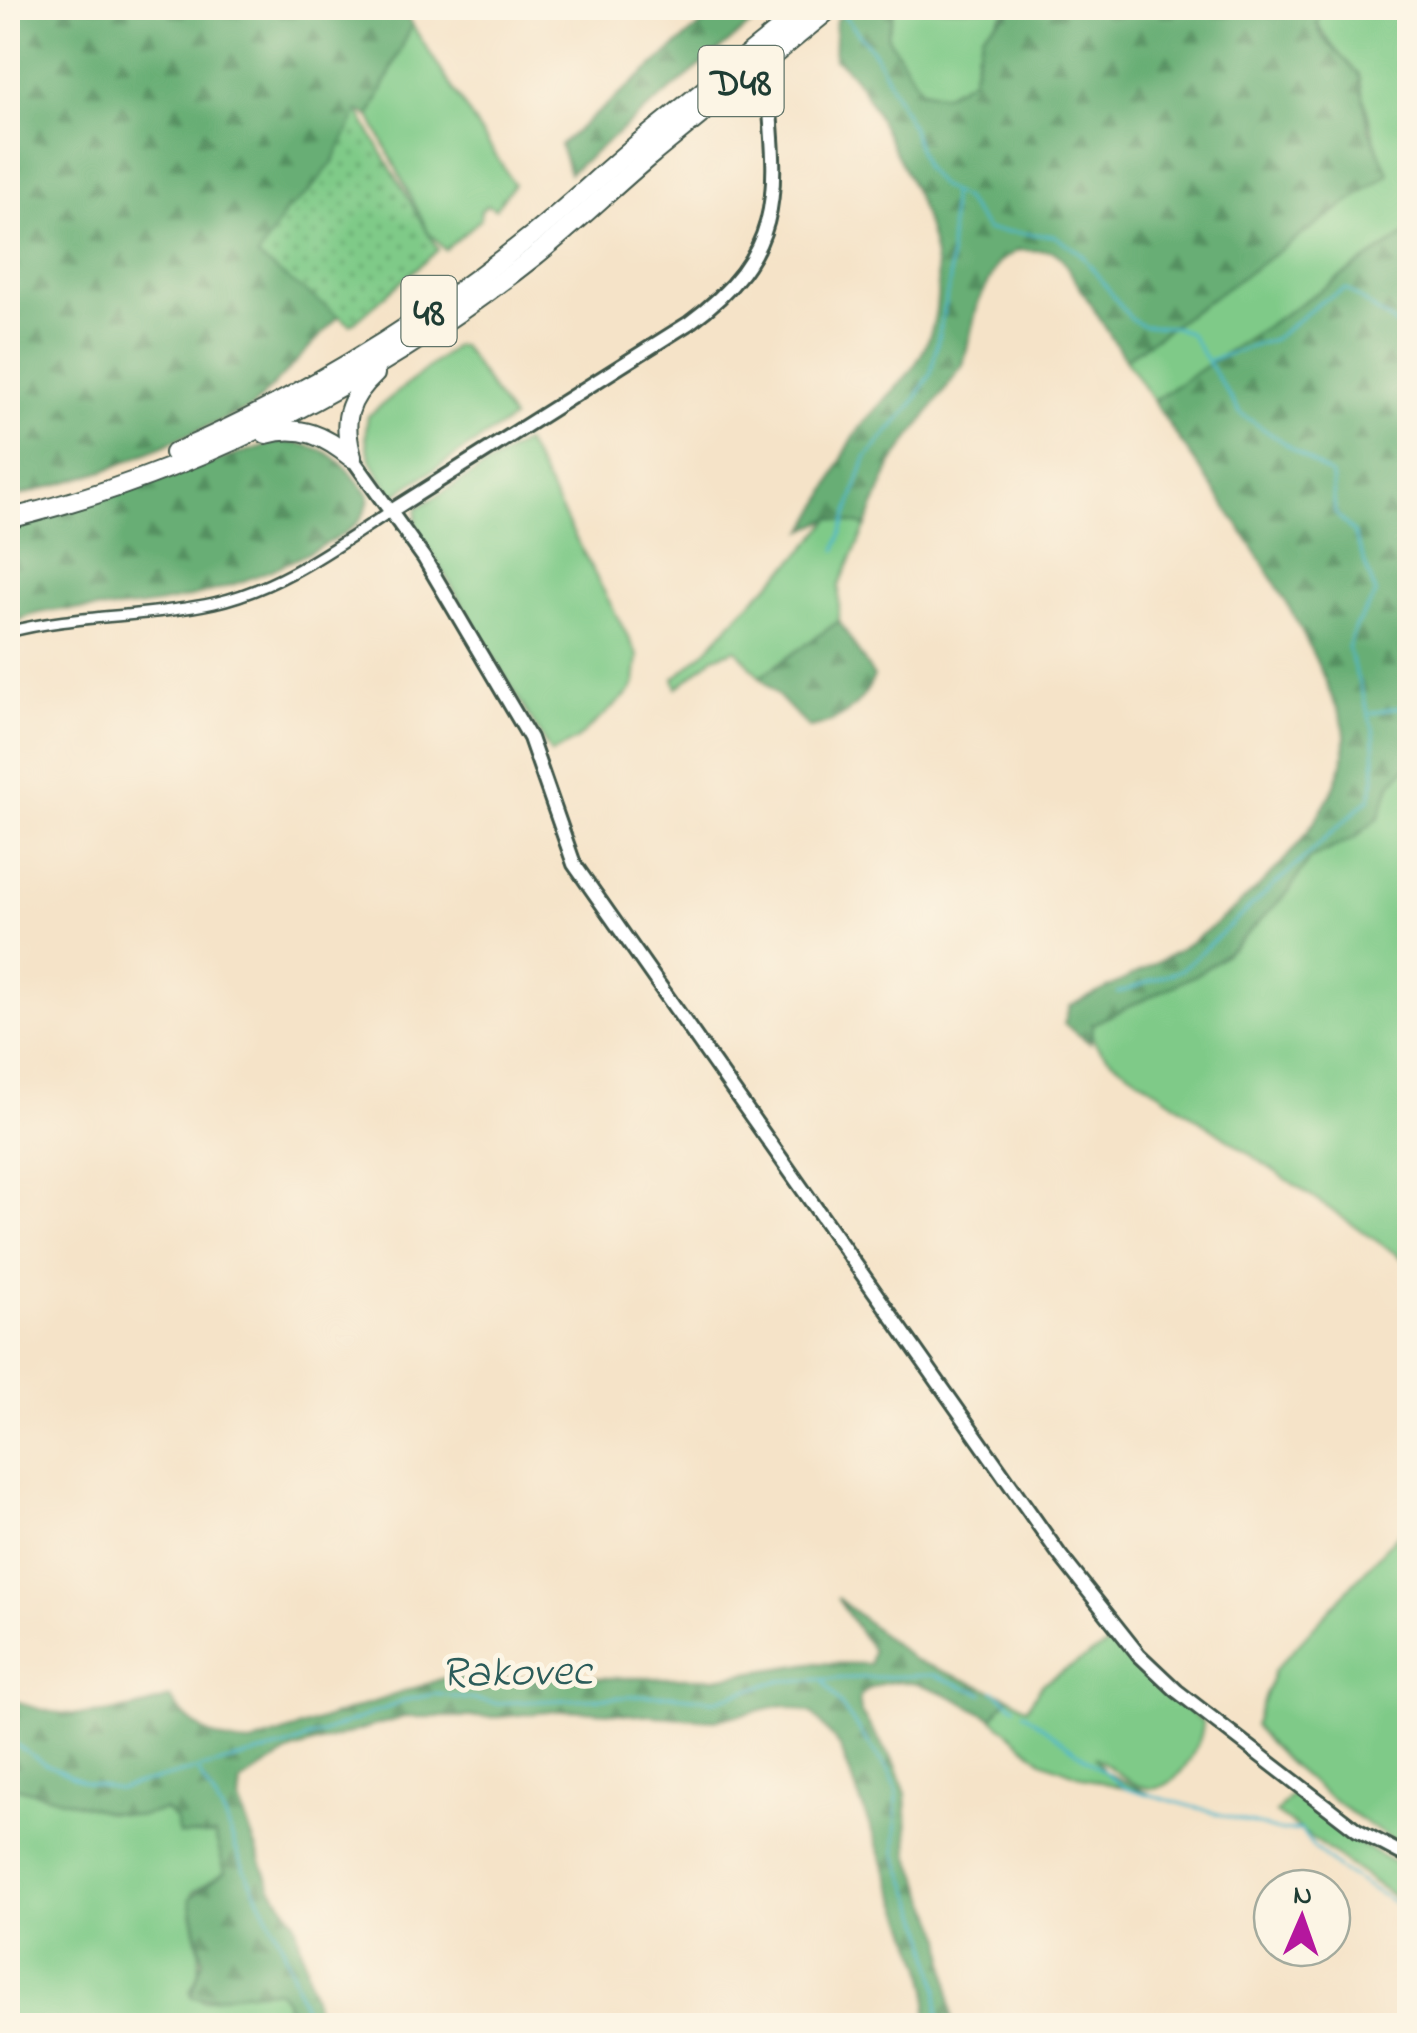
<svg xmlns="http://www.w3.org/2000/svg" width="1417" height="2033" viewBox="0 0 1417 2033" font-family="'Indie Flower',sans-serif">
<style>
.grass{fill:#7fca88;stroke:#4f845e;stroke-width:2.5}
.forest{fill:url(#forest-firs);stroke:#437654;stroke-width:2.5}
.garden{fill:url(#garden-dots);stroke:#4f845e;stroke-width:2.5}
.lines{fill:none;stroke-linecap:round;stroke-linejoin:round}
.stream{stroke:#4fb8cd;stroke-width:2.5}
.street-casing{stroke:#3f564a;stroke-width:14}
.secondary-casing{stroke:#3f564a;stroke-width:18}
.highway-casing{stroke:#3f564a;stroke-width:22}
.street{stroke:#fff;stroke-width:9}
.secondary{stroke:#fff;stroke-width:12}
.highway{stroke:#fff;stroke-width:18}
.highway-bridge-casing{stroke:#3f564a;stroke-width:22;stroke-linecap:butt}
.highway-bridge{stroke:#fff;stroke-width:18}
.labels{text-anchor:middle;stroke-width:10;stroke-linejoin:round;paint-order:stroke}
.shield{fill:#fcf5e5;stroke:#617469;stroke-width:2.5}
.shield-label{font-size:40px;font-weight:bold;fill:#1f3d34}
.water-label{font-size:45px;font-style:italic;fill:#2b5c5a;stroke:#fcf5e5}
</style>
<defs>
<pattern id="forest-firs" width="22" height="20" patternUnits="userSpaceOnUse" patternTransform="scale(2.5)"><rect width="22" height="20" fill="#67ae74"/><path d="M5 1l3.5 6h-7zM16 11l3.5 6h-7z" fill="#548f60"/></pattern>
<pattern id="garden-dots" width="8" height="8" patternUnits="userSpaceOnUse" patternTransform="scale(2.5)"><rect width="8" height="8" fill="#7fca88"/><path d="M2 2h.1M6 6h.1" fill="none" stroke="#67a570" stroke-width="1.8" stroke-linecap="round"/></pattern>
</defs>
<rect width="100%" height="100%" fill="#fcf5e5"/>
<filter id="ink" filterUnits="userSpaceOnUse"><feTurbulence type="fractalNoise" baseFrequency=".01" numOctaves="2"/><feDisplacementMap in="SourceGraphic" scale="20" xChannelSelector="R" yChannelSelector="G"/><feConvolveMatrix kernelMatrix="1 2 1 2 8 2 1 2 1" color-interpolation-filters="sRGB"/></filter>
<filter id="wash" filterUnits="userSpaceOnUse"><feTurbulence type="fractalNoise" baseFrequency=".0048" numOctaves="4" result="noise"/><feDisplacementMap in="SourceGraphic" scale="40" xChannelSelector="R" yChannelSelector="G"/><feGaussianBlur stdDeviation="2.25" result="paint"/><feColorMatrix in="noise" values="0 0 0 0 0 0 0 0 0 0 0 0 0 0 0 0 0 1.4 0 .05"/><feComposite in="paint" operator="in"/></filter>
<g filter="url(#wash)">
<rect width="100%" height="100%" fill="#f5e3c8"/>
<!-- grass -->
<g class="grass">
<path d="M 895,8 L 1014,8 L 1002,14 L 977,53 L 972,79 L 944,95 L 921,90 L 887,37 Z"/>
<path d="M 1295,8 L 1409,8 L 1409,232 L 1153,401 L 1125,359 L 1388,174 C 1374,146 1371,121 1362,92 C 1353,63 1323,43 1313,12 Z"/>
<path d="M 412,25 L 514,184 L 495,209 L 487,205 L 481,210 L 480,220 L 445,250 L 428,231 L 370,116 Z"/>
<path d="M 455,346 L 462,346 L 512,419 L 393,496 C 375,470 360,449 368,416 Z"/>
<path d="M 525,442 L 638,656 L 635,683 L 629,693 L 576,740 L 551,753 L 416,527 L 417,508 Z"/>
<path d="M 831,518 L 866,526 L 839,586 L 839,621 L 760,677 L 736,649 L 714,657 L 677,688 L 674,678 C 699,660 715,641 735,619 C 768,583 800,559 831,518 Z"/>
<path d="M 1409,764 L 1409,1263 L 1115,1062 C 1101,1051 1089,1043 1092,1024 L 1198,974 L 1233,948 L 1289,891 L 1309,859 L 1356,837 L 1379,817 L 1391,784 Z"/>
<path d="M 1409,1522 L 1409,1848 C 1371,1832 1276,1760 1254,1725 L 1274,1671 Z"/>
<path d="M 1114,1641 L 1144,1674 L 1203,1722 C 1203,1737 1194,1753 1186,1765 C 1155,1810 1130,1780 1095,1757 L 1104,1772 L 1148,1793 L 1088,1779 L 1042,1761 L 992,1718 L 1009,1697 L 1027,1708 L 1042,1684 Z"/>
<path d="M 8,1785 L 104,1811 L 140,1816 L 165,1810 L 215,1835 L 225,1872 L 193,1892 C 185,1931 214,1953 190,1991 L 203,2001 L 260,1987 L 279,1991 L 286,2000 L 289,2025 L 8,2025 Z"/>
<path d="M 1295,1790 L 1360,1844 L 1409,1870 L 1409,1907 L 1276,1813 Z"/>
</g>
<!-- forest -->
<g class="forest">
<path d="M 8,8 L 400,8 L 412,25 L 370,116 L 358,112 L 333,162 L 308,193 L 286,211 L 258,257 L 340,315 L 252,408 L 104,471 L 8,499 Z"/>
<path d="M 721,8 L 771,8 L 569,173 L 560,145 Z"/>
<path d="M 851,8 L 895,8 L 887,36 L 921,90 L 944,95 L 972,79 L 983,33 L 1014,8 L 1319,11 L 1317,24 L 1323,38 L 1359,74 L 1369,130 L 1389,174 L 1125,359 L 1061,257 L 1053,251 L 1018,250 L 999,262 L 978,303 L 963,365 L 892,463 L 866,526 L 831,518 L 805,530 C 826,500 836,466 855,435 C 872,409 898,390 915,365 C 961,295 928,212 893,148 C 878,120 862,75 834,59 L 836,20 Z"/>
<path d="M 1409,232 L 1409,764 L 1391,784 L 1379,817 L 1356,837 L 1309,859 L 1289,891 L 1233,948 L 1198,974 L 1092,1024 L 1090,1043 L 1064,1024 L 1070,1006 C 1099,992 1129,978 1158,962 C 1225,927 1350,818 1345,735 C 1344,718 1333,701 1327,686 C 1285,582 1215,493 1153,401 Z"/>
<path d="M 279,441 C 329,445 338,458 369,495 C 368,523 343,535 320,547 C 257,580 188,604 116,609 C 83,611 31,603 8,630 L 8,528 Z"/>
<path d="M 839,621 L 874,677 C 861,706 840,723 809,728 L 760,677 Z"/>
<path d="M 837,1598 L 914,1660 L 1009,1697 L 992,1718 C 956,1699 897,1660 859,1697 L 861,1713 L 896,1765 L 906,1794 L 909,1854 L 943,1936 L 953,2025 L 926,2025 L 928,1989 L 923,1967 L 840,1747 L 812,1713 L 783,1705 L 715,1720 L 567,1710 L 499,1717 L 404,1717 L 293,1750 L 241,1782 L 239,1802 L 271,1888 L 294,1919 L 321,2025 L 289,2025 L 286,2000 L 279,1991 C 257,1987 201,2003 191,1996 L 203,1960 L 190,1898 L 225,1872 L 215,1835 L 179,1835 L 175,1819 L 165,1810 L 140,1816 L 104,1811 L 8,1785 L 8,1697 C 62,1724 114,1716 170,1698 C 189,1726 218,1744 251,1744 L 444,1678 L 715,1678 L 812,1663 L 870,1664 L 872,1650 Z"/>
</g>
<!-- garden -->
<path class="garden" d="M 358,111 L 438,250 L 351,325 L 258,257 L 286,211 L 308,193 L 333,162 Z"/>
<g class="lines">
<!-- stream -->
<g class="stream">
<path d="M 838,8 L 875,54 L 911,126 L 924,167 L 940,186 L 963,198 L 987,230 L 1055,236 L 1081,254 L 1131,319 L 1143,326 L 1175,327 L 1190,334 L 1240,413 L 1332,476 L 1335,513 L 1354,533 L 1376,594 L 1355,627 L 1348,648 L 1374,732 L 1375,777 L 1370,798 L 1181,970 L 1118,993"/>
<path d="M 1210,360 L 1274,339 L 1322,301 L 1346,289 L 1410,335"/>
<path d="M 836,550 L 866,458 L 912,405 L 931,373 L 950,280 L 951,192"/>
<path d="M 1372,713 L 1410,705"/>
<path d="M 824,1682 L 891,1774 L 897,1791 L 896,1854 L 926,1931 L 938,1988 L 938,2026"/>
<path d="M 993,1690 L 1015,1707"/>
<path d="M 1023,1712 L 1126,1788 L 1279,1831 L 1301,1830 L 1314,1848 L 1339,1869 L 1410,1912"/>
<path d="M 8,1739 L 45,1764 L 87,1783 L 119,1789 L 285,1747 L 410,1699 L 436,1694 L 495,1703 L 671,1695 L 715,1700 L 778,1681 L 934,1675 L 983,1694"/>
<path d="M 199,1772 L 225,1817 L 240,1860 L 283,1946 L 310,2026"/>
</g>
</g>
</g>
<g filter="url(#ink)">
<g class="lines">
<!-- street casing -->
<g class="street-casing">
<path id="street" d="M 8,632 C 75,614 146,618 214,603 C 281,588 335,547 391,511"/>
</g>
<!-- secondary casing -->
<g class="secondary-casing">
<g id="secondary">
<path d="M 775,17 L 778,8"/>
<path d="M 352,458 L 424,558 L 530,738 L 574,864 L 1059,1554 L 1139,1655 L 1177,1691 L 1357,1830 L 1410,1858"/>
<path d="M 391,511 L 689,323 C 790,249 776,187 767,76"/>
</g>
</g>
<!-- highway casing -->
<g class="highway-casing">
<g id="highway">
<path d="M 266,434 C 301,424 325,436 352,458"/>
<path d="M 174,453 C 298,399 419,326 525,241 C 565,210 601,174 640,142"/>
<path d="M 352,457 C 342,421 347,400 375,374"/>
<path d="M 8,519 C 201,472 380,378 536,255 C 576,223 612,188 651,155"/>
</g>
</g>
<!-- street -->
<use href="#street" class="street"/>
<!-- secondary -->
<use href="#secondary" class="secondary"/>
<!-- highway -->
<use href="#highway" class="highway"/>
<!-- highway-bridge casing -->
<g class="highway-bridge-casing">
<g id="highway-bridge">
<path d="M 640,142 L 806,8"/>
<path d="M 651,155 L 831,8"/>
</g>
</g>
<!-- highway-bridge -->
<use href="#highway-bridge" class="highway-bridge"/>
</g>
</g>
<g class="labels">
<!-- shield labels -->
<g class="shield">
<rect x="698.5" y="46" width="85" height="70" rx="8"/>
<rect x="401.5" y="276" width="55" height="70" rx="8"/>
</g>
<g class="shield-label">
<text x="741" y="95">D48</text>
<text x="429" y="325">48</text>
</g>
<!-- water labels -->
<g class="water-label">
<text transform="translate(516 1669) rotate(-1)" y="16">Rakovec</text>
</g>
</g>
<!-- margin -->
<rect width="1417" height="2033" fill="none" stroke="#fcf5e5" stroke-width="40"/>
<!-- north arrow -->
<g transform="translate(1302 1918) rotate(2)"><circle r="48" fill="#fcf5e5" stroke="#a4ab9e" stroke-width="2.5"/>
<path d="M0-8L18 38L0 25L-18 38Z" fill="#b5179e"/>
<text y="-15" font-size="28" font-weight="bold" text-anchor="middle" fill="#1f3d34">N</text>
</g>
</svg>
